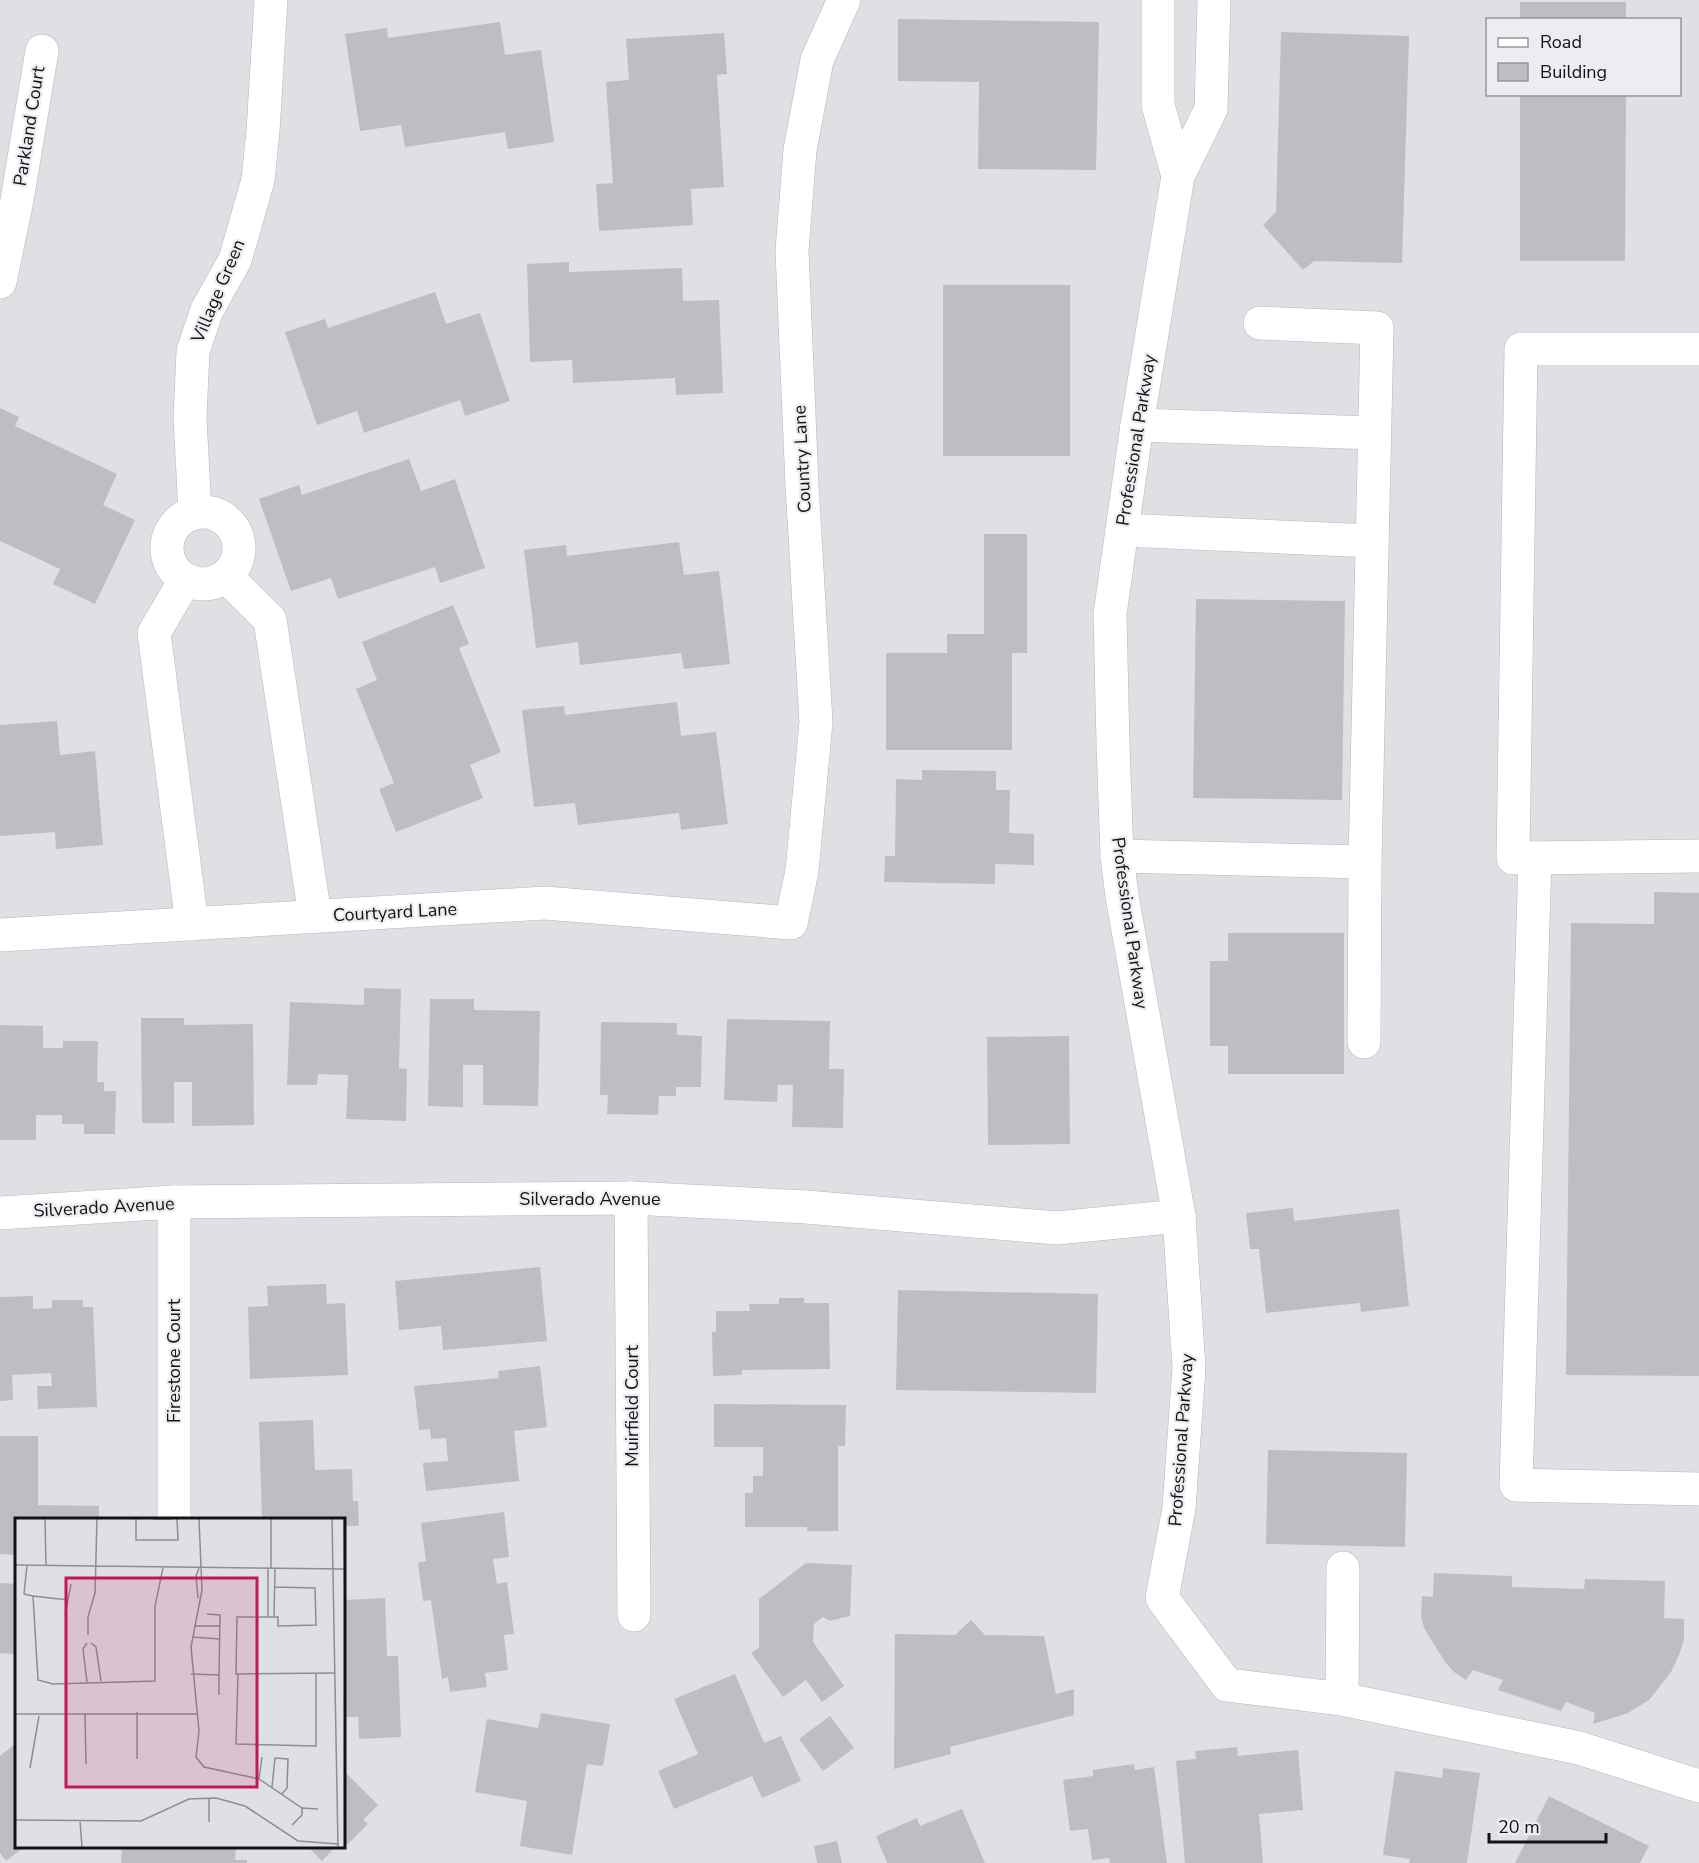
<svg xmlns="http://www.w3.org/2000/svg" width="1699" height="1863" viewBox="0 0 1699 1863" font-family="'Nunito Sans',sans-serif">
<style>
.building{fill:#bdbec3}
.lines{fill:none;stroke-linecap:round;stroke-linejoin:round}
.minor-casing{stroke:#b6b7bb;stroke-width:34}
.minor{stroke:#fff;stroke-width:33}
.labels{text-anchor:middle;stroke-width:4.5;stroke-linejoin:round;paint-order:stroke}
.street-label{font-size:18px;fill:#131314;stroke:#ecedf1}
.inset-road{fill:none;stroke:#8d8e91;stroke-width:1.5}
.view{fill:#c2185b;fill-opacity:0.15;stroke:#c2185b;stroke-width:3}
.inset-edge{fill:none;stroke:#131314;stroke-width:3}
</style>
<rect width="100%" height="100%" fill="#dee0e4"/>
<!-- building -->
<g class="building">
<rect x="1520" y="2" width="106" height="18"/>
<path d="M 898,19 L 1099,22 L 1096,170 L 978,169 L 979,82 L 898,81 Z"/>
<path d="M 500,22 L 505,55 L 541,50 L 554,142 L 508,149 L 505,132 L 405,147 L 401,125 L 360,131 L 345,34 L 387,28 L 388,38 Z"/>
<path d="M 1281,32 L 1409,36 L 1402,263 L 1314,261 L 1303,270 L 1263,225 L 1276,212 Z"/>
<path d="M 724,33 L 727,74 L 717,75 L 724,187 L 691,189 L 693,225 L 599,231 L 596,184 L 613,183 L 606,82 L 629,80 L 626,39 Z"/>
<path d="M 1520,94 L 1626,94 L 1625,261 L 1520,261 Z"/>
<path d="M 569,262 L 569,272 L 682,268 L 683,301 L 719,300 L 723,393 L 676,395 L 675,378 L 573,383 L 572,360 L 530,362 L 527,264 Z"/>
<rect x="943" y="285" width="127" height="171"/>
<path d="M 435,292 L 446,324 L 480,313 L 510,401 L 465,416 L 460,400 L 364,433 L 357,411 L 317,425 L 285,332 L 325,319 L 328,328 Z"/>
<path d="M 0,408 L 19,417 L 15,426 L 117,474 L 103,505 L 135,520 L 95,604 L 53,584 L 60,569 L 0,541 Z"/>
<path d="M 409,459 L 421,491 L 455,479 L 485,568 L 440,583 L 435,567 L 338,599 L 331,578 L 291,591 L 259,499 L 299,485 L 302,495 Z"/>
<path d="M 984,534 L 1027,534 L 1027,653 L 1012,653 L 1012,750 L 886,750 L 886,653 L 947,653 L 947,634 L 984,634 Z"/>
<path d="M 679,542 L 684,575 L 719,571 L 730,664 L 684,669 L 681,653 L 580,665 L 578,642 L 536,648 L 524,550 L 566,545 L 567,556 Z"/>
<path d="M 1196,599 L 1345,601 L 1342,800 L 1193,798 Z"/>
<path d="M 453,605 L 469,644 L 459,648 L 501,752 L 470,765 L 483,798 L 396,832 L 379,789 L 394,783 L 356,689 L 377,680 L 362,642 Z"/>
<path d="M 677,702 L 681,736 L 716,732 L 728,824 L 681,830 L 679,813 L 578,825 L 575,803 L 534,807 L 522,710 L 564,706 L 565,715 Z"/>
<path d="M 57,721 L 60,755 L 95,751 L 103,845 L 56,849 L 55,832 L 0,836 L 0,725 Z"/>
<path d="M 922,770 L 996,771 L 996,790 L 1010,790 L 1009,833 L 1034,834 L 1034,865 L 995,864 L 995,884 L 884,882 L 885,856 L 895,856 L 896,779 L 922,780 Z"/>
<path d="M 1654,892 L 1699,893 L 1699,1376 L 1566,1375 L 1571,923 L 1654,924 Z"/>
<path d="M 1228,933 L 1344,933 L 1344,1074 L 1228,1074 L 1228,1046 L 1210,1046 L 1210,961 L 1228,961 Z"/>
<path d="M 364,988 L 401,989 L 399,1068 L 407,1069 L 406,1121 L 346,1119 L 348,1075 L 318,1074 L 317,1085 L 287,1085 L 290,1002 L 364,1005 Z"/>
<path d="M 430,999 L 474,999 L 474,1010 L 540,1011 L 538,1106 L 483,1105 L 483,1065 L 463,1065 L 463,1107 L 428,1106 Z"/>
<path d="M 141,1018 L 184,1018 L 184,1025 L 253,1024 L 254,1125 L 192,1126 L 192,1082 L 174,1082 L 174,1123 L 142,1123 Z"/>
<path d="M 727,1019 L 830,1021 L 829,1069 L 844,1069 L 843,1128 L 792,1127 L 793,1085 L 778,1085 L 777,1102 L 724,1100 Z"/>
<path d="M 601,1022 L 677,1023 L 677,1035 L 702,1036 L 701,1087 L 676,1087 L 676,1096 L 659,1096 L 658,1115 L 607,1114 L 608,1095 L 600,1095 Z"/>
<path d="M 0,1025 L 43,1026 L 43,1048 L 63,1048 L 63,1041 L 98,1041 L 97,1082 L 104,1082 L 104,1091 L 116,1091 L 115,1134 L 84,1134 L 84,1124 L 62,1124 L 62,1115 L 36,1115 L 36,1140 L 0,1140 Z"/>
<path d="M 1069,1036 L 1070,1144 L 988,1145 L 987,1037 Z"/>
<path d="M 1293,1208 L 1294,1221 L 1399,1209 L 1409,1306 L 1361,1312 L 1360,1303 L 1266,1313 L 1259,1249 L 1250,1249 L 1246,1213 Z"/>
<path d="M 540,1267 L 547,1341 L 443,1350 L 441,1326 L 399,1330 L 395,1281 Z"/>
<path d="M 326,1284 L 327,1304 L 345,1303 L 348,1375 L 250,1379 L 248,1307 L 268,1306 L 267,1286 Z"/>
<path d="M 898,1290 L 1098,1294 L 1096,1393 L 896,1390 Z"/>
<path d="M 33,1296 L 33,1309 L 52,1308 L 52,1300 L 83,1300 L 83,1307 L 93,1307 L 97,1407 L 38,1409 L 37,1386 L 52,1386 L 51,1373 L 12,1375 L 13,1400 L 0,1401 L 0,1297 Z"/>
<path d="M 779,1298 L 804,1298 L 804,1303 L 829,1303 L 830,1369 L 742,1370 L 742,1375 L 713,1376 L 712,1332 L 716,1332 L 716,1311 L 750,1311 L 749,1304 L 779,1304 Z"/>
<path d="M 540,1366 L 547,1427 L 514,1431 L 519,1481 L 426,1491 L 423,1463 L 448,1461 L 446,1438 L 431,1439 L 430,1429 L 419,1430 L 414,1386 L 499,1378 L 498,1371 Z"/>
<path d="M 714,1404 L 846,1405 L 845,1446 L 838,1446 L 838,1531 L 807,1531 L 807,1527 L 745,1527 L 745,1493 L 753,1493 L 753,1476 L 763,1476 L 763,1447 L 714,1447 Z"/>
<path d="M 313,1420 L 315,1470 L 352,1469 L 353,1501 L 358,1501 L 359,1526 L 344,1526 L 344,1520 L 262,1519 L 259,1422 Z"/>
<path d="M 0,1436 L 38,1436 L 38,1505 L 99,1506 L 99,1520 L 16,1520 L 16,1555 L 0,1554 Z"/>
<path d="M 1268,1450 L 1407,1453 L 1405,1547 L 1266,1544 Z"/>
<path d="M 504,1512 L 509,1557 L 493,1559 L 497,1584 L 507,1582 L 514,1634 L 504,1635 L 508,1670 L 485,1673 L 487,1687 L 450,1692 L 448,1677 L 442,1679 L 431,1600 L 423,1601 L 418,1563 L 426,1561 L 421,1523 Z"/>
<path d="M 806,1563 L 852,1565 L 850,1616 L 830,1621 L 823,1617 L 814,1624 L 813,1642 L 844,1686 L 822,1702 L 806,1680 L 783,1697 L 751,1653 L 759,1648 L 759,1599 Z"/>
<path d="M 1434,1573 L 1512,1576 L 1512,1587 L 1584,1589 L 1585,1579 L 1665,1581 L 1664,1618 L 1684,1619 L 1684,1639 L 1679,1655 L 1671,1672 L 1649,1700 L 1628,1713 L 1593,1724 L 1595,1713 L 1566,1702 L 1561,1711 L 1498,1690 L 1503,1680 L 1473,1670 L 1466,1680 L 1454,1672 L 1445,1662 L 1424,1628 L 1421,1615 L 1422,1596 L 1433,1597 Z"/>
<path d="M 0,1583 L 16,1584 L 16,1654 L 0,1653 Z"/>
<path d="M 385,1598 L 387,1656 L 398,1656 L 401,1737 L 359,1739 L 358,1717 L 344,1717 L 344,1600 Z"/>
<path d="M 971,1620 L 985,1635 L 1044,1636 L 1056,1694 L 1074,1689 L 1074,1715 L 950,1747 L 951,1754 L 894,1769 L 895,1634 L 955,1635 Z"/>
<path d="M 735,1674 L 764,1743 L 781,1736 L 801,1781 L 762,1798 L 752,1776 L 674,1809 L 658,1771 L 698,1754 L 674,1699 Z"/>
<path d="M 541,1713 L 610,1724 L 603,1766 L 587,1764 L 572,1855 L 520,1846 L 527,1801 L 475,1792 L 487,1719 L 538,1728 Z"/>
<path d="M 830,1716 L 854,1748 L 823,1771 L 799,1739 Z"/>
<path d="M 16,1743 L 16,1846 L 25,1846 L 6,1861 L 0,1853 L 0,1756 Z"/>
<path d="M 1237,1747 L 1238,1756 L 1298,1750 L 1303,1810 L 1259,1814 L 1263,1863 L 1185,1863 L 1176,1761 L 1196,1759 L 1195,1751 Z"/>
<path d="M 1134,1764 L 1135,1770 L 1154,1767 L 1167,1863 L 1110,1863 L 1109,1858 L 1092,1860 L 1088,1829 L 1070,1831 L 1063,1780 L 1093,1776 L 1093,1770 Z"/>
<path d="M 1443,1768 L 1480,1773 L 1467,1863 L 1409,1863 L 1410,1859 L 1383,1855 L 1395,1771 L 1442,1778 Z"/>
<path d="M 344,1771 L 378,1805 L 363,1820 L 368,1824 L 347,1845 L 344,1842 Z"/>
<path d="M 1549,1796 L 1649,1846 L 1640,1863 L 1515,1863 Z"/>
<path d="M 962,1809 L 985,1863 L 887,1863 L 876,1836 L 917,1818 L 920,1826 Z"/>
<path d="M 837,1841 L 842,1863 L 817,1863 L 814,1846 Z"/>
<path d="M 122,1846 L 236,1846 L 235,1860 L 247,1860 L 247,1863 L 121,1863 Z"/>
<path d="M 307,1846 L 336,1846 L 322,1861 Z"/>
</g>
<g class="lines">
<!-- minor casing -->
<g class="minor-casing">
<g id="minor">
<path d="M 1158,0 L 1158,105 L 1178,176"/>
<path d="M 1214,0 L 1211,109 L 1178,176 L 1137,425 L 1110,614 L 1113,744 L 1117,856 L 1122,896 L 1179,1216 L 1189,1368 L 1179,1508 L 1162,1598 L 1227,1685 L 1342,1699 L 1579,1748 L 1699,1786"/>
<path d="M 0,282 L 17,200 L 42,51"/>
<path d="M 1699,349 L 1521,349 L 1513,858 L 1699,856"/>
<path d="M 1137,425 L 1373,433"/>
<circle cx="203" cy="548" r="36"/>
<path d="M 195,512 L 190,418 L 193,351 L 207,310 L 235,260 L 258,180 L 263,131 L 271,0"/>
<path d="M 1122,530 L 1372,541"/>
<path d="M 226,576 L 270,620 L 315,916"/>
<path d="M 185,580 L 154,633 L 192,924"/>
<path d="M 1117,856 L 1365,862 L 1377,328 L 1260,323"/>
<path d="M 1535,858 L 1516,1485 L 1699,1489"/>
<path d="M 0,935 L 545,903 L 791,923 L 802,871 L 816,722 L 802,485 L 792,251 L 800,150 L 817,60 L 844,0"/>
<path d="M 1364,1042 L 1365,862"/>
<path d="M 631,1198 L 634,1615"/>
<path d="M 174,1202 L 174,1520"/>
<path d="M 0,1213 L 174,1202 L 631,1198 L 806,1207 L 1057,1228 L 1179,1216"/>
<path d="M 1342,1699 L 1343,1568"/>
</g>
</g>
<!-- minor -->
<use href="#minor" class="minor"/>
</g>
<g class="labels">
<!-- street labels -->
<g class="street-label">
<text transform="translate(29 126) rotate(-81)" y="6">Parkland Court</text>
<text transform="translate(218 291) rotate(-67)" y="6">Village Green</text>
<text transform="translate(1136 440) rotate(-81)" y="6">Professional Parkway</text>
<text transform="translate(802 459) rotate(-93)" y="6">Country Lane</text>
<text transform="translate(395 912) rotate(-3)" y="6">Courtyard Lane</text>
<text transform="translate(1130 923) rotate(82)" y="6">Professional Parkway</text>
<text x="590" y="1205">Silverado Avenue</text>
<text transform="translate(104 1207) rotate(-3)" y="6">Silverado Avenue</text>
<text transform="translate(174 1361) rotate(-90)" y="6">Firestone Court</text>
<text transform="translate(632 1406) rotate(-90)" y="6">Muirfield Court</text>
<text transform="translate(1181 1440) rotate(-86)" y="6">Professional Parkway</text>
</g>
</g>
<!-- overview -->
<g transform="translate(15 1518)">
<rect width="330" height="330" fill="#dee0e4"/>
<path class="inset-road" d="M 30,1 L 31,48M 121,1 L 121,22 L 163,22 L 162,1M 138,1 L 157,1M 184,1 L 187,72 L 176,129 L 184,213 L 181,239 L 189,249 L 244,261 L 287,290 L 303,291M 256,1 L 256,51M 317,1 L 323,329M 329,1 L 330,94M 0,47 L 330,51M 260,69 L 300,70 L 301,107 L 263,108 L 263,99 L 222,99 L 221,156 L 319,155M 9,76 L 18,78 L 23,162 L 38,166 L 140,163 L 140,88 L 148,50M 9,76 L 12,47M 9,76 L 12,47M 18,78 L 53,82M 183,80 L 181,58 L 184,50M 50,97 L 56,66M 253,99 L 253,51M 259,99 L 260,51M 179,108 L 205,108M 73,117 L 73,99 L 80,75 L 82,1M 177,119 L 205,121M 72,125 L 68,131 L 72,164M 76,125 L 81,129 L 86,163M 176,156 L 204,157 L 205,97 L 192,96M 223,156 L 221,226 L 301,228 L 301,155M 204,177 L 204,157M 122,194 L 122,241M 70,195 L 71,246M 0,196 L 183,196M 15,250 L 24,198M 244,261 L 247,239M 257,269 L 260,240 L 273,241 L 272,270 L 267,276M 0,302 L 126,303 L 174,281 L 201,280 L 230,288 L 283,323 L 323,326M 65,303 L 67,329M 194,304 L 194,280M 277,307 L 287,297 L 287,290"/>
<path class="view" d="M 51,60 L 242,60 L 242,269 L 51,269 Z"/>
<rect width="330" height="330" class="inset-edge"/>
</g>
<!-- legend -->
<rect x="1486" y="18" width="195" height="78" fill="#ecedf1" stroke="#959699" stroke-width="1.5"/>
<rect x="1498" y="38" width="30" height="9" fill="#ffffff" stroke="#959699" stroke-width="1.5"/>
<text x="1540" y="48" font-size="18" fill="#131314">Road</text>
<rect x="1498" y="63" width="30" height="18" fill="#bdbec3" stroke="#959699" stroke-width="1.5"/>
<text x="1540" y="78" font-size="18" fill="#131314">Building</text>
<!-- scale -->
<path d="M1489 1833v9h117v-9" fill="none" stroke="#131314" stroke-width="3"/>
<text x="1498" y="1833" font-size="18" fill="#131314" stroke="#ecedf1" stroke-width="4.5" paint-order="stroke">20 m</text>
</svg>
